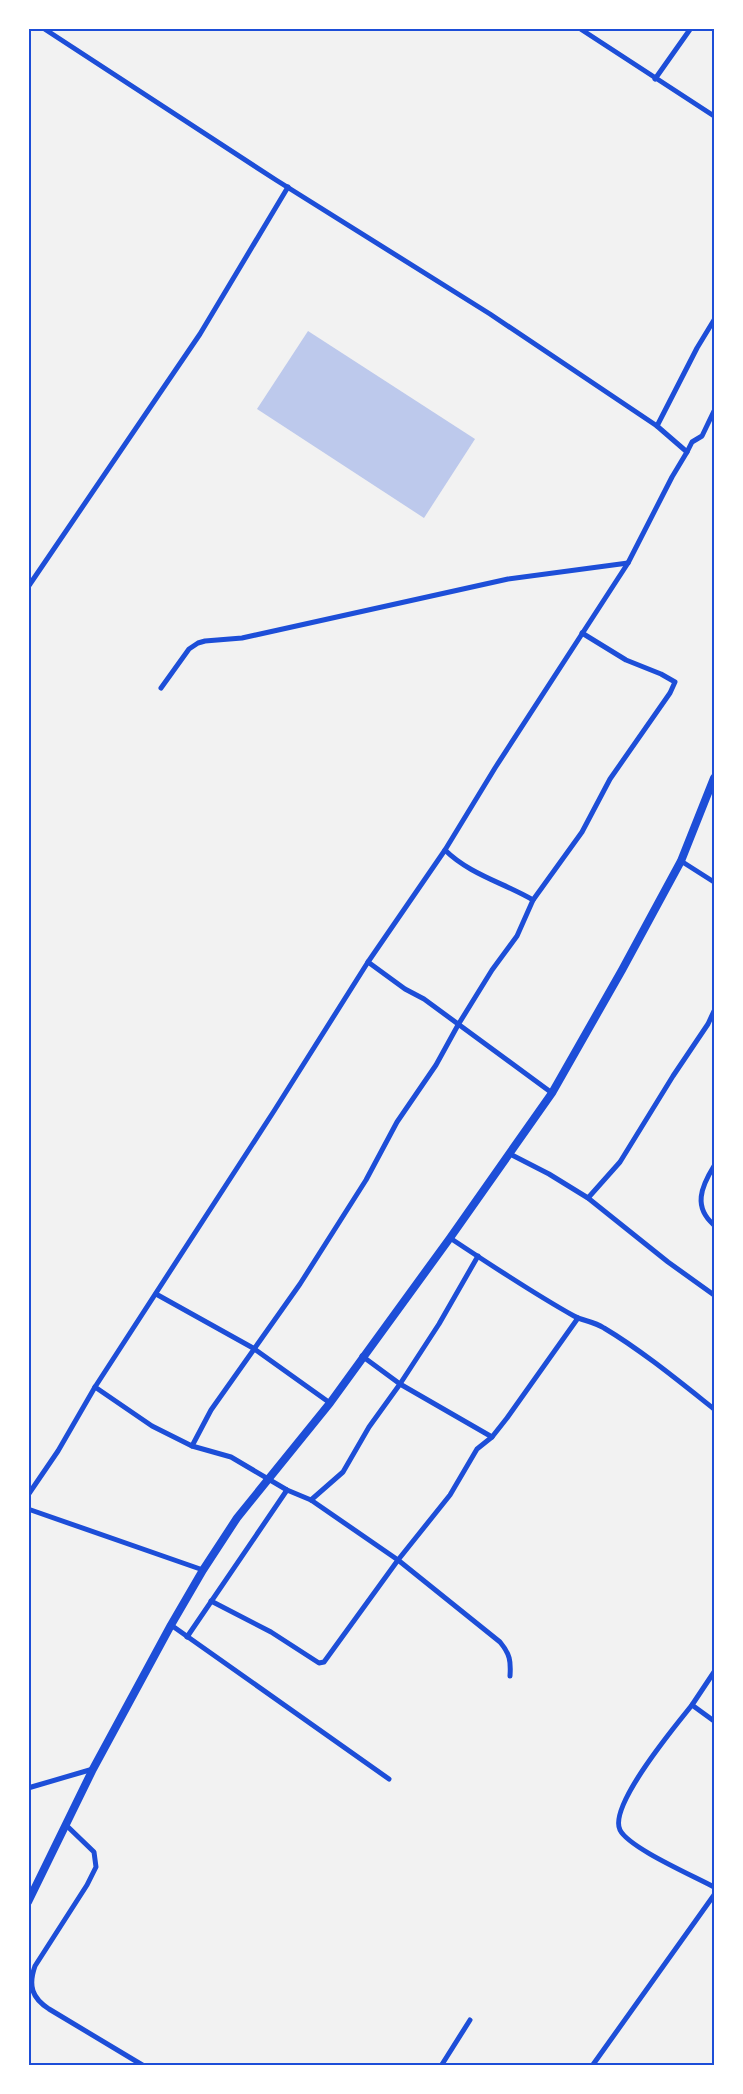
<svg xmlns="http://www.w3.org/2000/svg" width="743" height="2094" viewBox="0 0 743 2094" font-family="'Noto Serif',serif">
<style>
.building{fill:#bdc9ec}
.lines{fill:none;stroke-linecap:round;stroke-linejoin:round}
.minor{stroke:#1d4ed8;stroke-width:5}
.trunk{stroke:#1d4ed8;stroke-width:8}
.neatline{fill:none;stroke:#1d4ed8;stroke-width:2}
</style>
<rect width="100%" height="100%" fill="#f2f2f2"/>
<!-- building -->
<path class="building" d="M 308,331 L 475,439 L 424,518 L 257,409 Z"/>
<g class="lines">
<!-- minor -->
<g class="minor">
<path d="M 43,28 L 276,180 L 490,314 L 657,426 L 687,452 L 692,442 L 702,436 L 714,411"/>
<path d="M 579,28 L 714,116"/>
<path d="M 655,79 L 691,28"/>
<path d="M 657,426 L 697,348 L 714,320"/>
<path d="M 28,587 L 200,334 L 288,187"/>
<path d="M 161,688 L 189,649 L 198,643 L 205,641 L 242,638 L 508,579 L 628,563"/>
<path d="M 445,850 C 469,874 504,883 533,900"/>
<path d="M 681,861 L 714,882"/>
<path d="M 368,962 L 405,989 L 424,999 L 552,1093"/>
<path d="M 510,1154 L 549,1174 L 588,1198 L 668,1262 L 714,1295"/>
<path d="M 714,1166 C 701,1187 693,1207 714,1225"/>
<path d="M 588,1198 L 620,1162 L 673,1076 L 708,1024 L 714,1011"/>
<path d="M 450,1238 C 491,1265 531,1292 574,1316 C 583,1321 593,1321 604,1328 C 641,1350 680,1382 714,1409"/>
<path d="M 156,1294 L 253,1348 L 330,1403"/>
<path d="M 362,1356 L 400,1384 L 492,1437"/>
<path d="M 95,1387 L 152,1426 L 192,1446 L 231,1457 L 287,1490 L 311,1500 L 398,1560 L 500,1642 C 510,1654 511,1661 510,1676"/>
<path d="M 192,1446 L 211,1410 L 300,1284 L 366,1180 L 397,1122 L 436,1065 L 458,1025 L 492,970 L 517,936 L 533,900 L 582,832 L 610,779 L 670,693 L 675,682 L 661,674 L 626,660 L 582,633"/>
<path d="M 28,1495 L 58,1451 L 95,1387 L 274,1111 L 368,962 L 445,850 L 495,768 L 628,563 L 672,477 L 687,452"/>
<path d="M 311,1500 L 343,1472 L 369,1427 L 400,1384 L 439,1324 L 478,1256"/>
<path d="M 28,1509 L 203,1570"/>
<path d="M 211,1601 L 271,1632 L 319,1663 L 324,1662 L 398,1560 L 450,1495 L 477,1449 L 492,1437 L 507,1418 L 578,1318"/>
<path d="M 171,1625 L 389,1779"/>
<path d="M 187,1637 L 287,1490"/>
<path d="M 714,1672 L 692,1705 L 714,1721"/>
<path d="M 692,1705 C 676,1725 608,1806 620,1830 C 629,1848 694,1876 714,1887"/>
<path d="M 28,1788 L 93,1769"/>
<path d="M 66,1825 L 94,1852 L 96,1867 L 87,1885 L 35,1966 C 28,1986 32,1998 49,2009 L 144,2066"/>
<path d="M 441,2066 L 470,2020"/>
<path d="M 592,2066 L 714,1895"/>
</g>
<!-- trunk -->
<path class="trunk" d="M 28,1902 L 93,1769 L 171,1625 L 203,1570 L 237,1518 L 330,1403 L 450,1238 L 552,1093 L 622,970 L 681,861 L 714,778"/>
</g>
<!-- border -->
<rect width="743" height="2094" fill="none" stroke="#ffffff" stroke-width="60"/>
<rect x="30" y="30" width="683" height="2034" class="neatline"/>
</svg>
